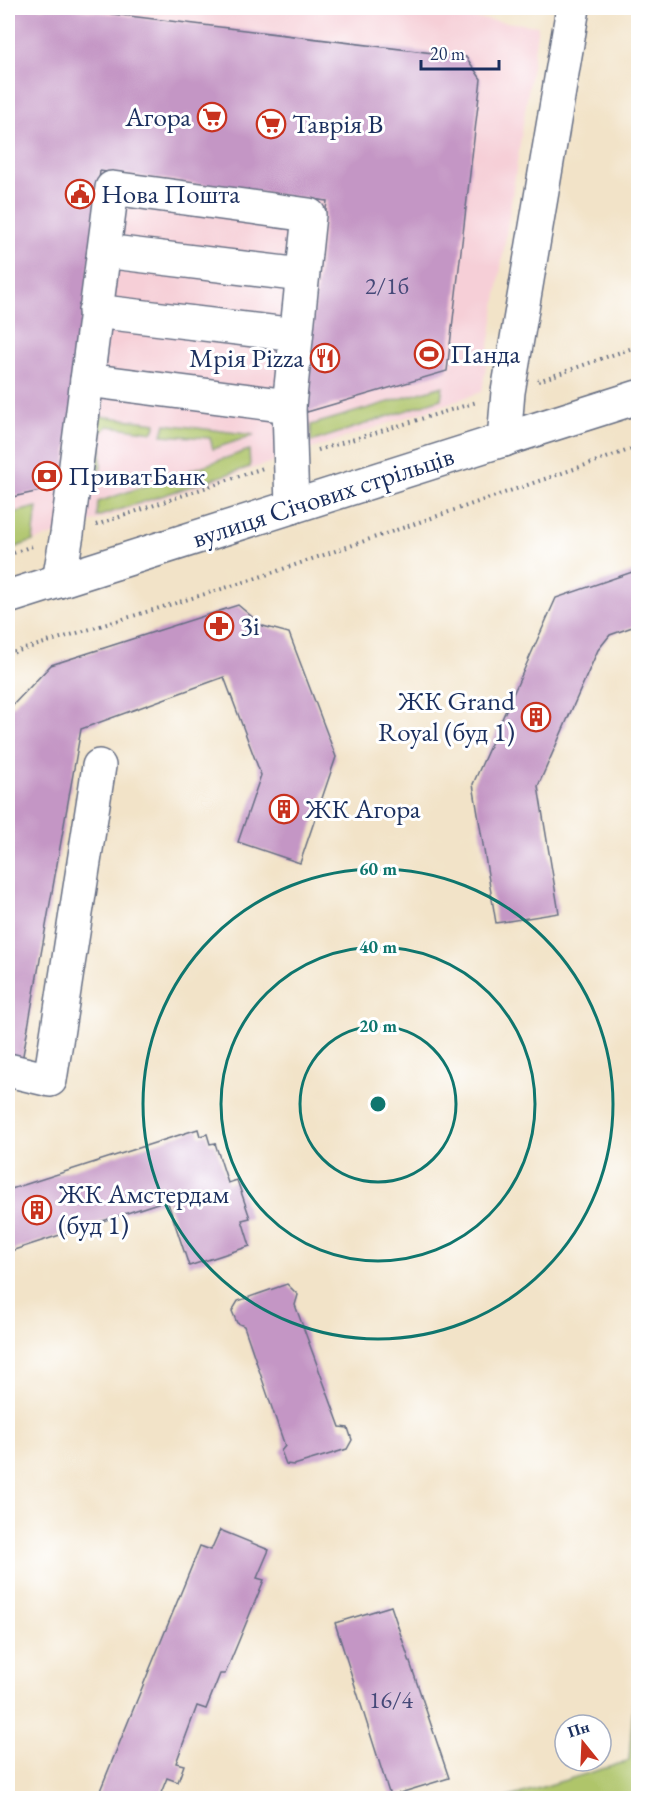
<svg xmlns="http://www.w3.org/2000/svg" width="646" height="1806" viewBox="0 0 646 1806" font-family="'EB Garamond',serif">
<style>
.built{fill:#f6cfd7}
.green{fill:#afc56a;stroke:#657a64;stroke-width:1.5}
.building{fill:#c496c5}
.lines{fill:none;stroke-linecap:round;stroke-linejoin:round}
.minor-casing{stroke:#666e83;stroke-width:36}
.path{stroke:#666e83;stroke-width:4;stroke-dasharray:1.5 4.5;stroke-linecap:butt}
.minor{stroke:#fff;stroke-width:33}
.ring{fill:none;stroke:#0f766e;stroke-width:3}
.labels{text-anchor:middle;stroke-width:6;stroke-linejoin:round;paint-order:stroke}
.number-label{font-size:24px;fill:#454978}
.poi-label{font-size:27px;fill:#1b2f5e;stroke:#fff;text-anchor:start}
.street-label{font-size:27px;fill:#1b2f5e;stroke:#fff}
.centre{fill:#0f766e;stroke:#fff;stroke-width:3}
.ring-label{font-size:18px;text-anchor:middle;font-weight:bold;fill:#0f766e;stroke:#fff;stroke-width:6;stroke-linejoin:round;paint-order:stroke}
</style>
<rect width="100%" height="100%" fill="#fff"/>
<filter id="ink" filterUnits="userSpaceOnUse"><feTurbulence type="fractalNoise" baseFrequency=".0167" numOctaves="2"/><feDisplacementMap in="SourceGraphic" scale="12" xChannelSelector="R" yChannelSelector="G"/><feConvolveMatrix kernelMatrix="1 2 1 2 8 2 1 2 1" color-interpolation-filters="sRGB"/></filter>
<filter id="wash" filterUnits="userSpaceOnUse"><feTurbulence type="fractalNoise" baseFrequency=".008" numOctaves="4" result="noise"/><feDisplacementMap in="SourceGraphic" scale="24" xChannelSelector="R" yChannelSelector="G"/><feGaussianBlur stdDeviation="1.35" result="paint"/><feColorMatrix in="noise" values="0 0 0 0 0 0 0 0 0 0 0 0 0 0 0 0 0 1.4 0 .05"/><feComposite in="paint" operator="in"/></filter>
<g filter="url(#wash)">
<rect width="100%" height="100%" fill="#f2e3c8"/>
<!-- built -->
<path class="built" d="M 8,8 L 390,8 L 538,26 L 482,392 L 8,550 Z"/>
<!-- green -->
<g class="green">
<path d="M 443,386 L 441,399 L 311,442 L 311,425 Z"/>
<path d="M 90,415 L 156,423 L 153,432 L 108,426 L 101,433 L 101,469 L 84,474 Z"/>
<path d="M 165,424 L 254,435 L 213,449 L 210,438 L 162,435 Z"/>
<path d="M 249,450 L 250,467 L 97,517 L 98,502 Z"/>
<path d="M 37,507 L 33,541 L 8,550 L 8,514 Z"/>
<path d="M 638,1642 L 638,1798 L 506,1798 L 629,1761 Z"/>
</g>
<g id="blocks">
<!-- building -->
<g class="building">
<path d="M 14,8 L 63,8 L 466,57 L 481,79 L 447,371 L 307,412 L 304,401 L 327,201 L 100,171 L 63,486 L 8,498 L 8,12 Z"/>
<path d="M 638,570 L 638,625 L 610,635 L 598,650 L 538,786 L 559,913 L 496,923 L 473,784 L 556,598 Z"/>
<path d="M 238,605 L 263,626 L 289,633 L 336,757 L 300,863 L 238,842 L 261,775 L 224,677 L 81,729 L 22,1061 L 8,1058 L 8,722 L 10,708 L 51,665 Z"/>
<path d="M 198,1129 L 200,1136 L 207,1134 L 210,1144 L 215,1143 L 228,1183 L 237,1180 L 250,1218 L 242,1220 L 250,1246 L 189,1266 L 167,1200 L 8,1252 L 8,1190 Z"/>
<path d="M 287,1284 L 298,1295 L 295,1305 L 340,1427 L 348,1428 L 352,1440 L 347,1449 L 294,1465 L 286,1464 L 281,1451 L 285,1446 L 244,1326 L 237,1323 L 232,1311 L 238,1301 Z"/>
<path d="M 220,1530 L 269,1550 L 257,1578 L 264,1580 L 225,1674 L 220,1674 L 206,1709 L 197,1706 L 176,1763 L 184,1765 L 178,1782 L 167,1778 L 159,1798 L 97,1798 L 200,1546 L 211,1550 Z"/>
<path d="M 391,1606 L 449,1778 L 390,1796 L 335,1623 Z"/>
</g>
</g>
</g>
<g filter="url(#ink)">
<use href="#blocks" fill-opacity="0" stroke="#666e83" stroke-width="1.5"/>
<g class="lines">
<!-- minor casing -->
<g class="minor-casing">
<g id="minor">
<path d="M 104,251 L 302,275"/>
<path d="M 95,311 L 296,335"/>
<path d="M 87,380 L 289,406"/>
<path d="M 504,440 L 508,392 L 573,8"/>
<path d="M 59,581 L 67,534 L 112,188 L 309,215 L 289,406 L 292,507"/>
<path d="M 8,597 L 638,397"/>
<path d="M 8,1070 L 50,1080 L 99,766"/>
</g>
</g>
<!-- path -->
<g class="path">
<path d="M 538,381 L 638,346"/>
<path d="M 318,450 L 477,402"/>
<path d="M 96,525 L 263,468"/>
<path d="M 8,555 L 35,545"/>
<path d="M 8,654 L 248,581 L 638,447"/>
</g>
<!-- minor -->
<use href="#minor" class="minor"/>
</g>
</g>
<!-- distance rings -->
<g class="ring">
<circle cx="378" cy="1104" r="78"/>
<circle cx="378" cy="1104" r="157"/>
<circle cx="378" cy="1104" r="235"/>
</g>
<!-- icons -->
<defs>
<g id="supermarket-ring" transform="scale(1.5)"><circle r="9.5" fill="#fff" stroke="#c8321e" stroke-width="1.5"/><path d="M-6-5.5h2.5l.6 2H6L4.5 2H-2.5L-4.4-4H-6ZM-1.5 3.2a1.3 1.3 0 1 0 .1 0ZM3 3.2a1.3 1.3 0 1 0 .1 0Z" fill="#c8321e"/></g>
<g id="civic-ring" transform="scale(1.5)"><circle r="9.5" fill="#fff" stroke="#c8321e" stroke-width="1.5"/><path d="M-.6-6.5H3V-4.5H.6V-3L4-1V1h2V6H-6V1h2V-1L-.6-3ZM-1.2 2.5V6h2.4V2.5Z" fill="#c8321e"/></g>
<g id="stadium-ring" transform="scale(1.5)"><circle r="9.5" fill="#fff" stroke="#c8321e" stroke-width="1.5"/><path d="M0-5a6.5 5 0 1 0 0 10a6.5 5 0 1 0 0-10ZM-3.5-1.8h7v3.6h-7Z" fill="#c8321e"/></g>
<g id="restaurant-ring" transform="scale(1.5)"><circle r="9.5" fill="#fff" stroke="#c8321e" stroke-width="1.5"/><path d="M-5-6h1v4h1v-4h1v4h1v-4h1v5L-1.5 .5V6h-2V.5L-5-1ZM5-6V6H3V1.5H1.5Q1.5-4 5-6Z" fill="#c8321e"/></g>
<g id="bank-ring" transform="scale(1.5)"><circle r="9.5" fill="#fff" stroke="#c8321e" stroke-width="1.5"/><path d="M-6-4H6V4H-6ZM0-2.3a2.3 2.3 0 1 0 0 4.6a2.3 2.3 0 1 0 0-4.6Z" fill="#c8321e"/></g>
<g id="pharmacy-ring" transform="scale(1.5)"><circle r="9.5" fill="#fff" stroke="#c8321e" stroke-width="1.5"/><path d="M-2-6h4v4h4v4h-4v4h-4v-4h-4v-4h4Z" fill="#c8321e"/></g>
<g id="building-ring" transform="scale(1.5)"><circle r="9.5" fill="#fff" stroke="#c8321e" stroke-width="1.5"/><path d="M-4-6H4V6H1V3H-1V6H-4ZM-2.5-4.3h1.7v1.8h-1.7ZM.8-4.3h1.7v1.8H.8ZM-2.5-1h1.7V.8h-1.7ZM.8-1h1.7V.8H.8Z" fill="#c8321e"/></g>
</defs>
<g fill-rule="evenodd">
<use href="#supermarket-ring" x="212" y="117"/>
<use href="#supermarket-ring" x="271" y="124"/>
<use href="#civic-ring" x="80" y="194"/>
<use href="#stadium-ring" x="429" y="354"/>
<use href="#restaurant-ring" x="325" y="358"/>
<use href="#bank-ring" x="47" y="476"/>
<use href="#pharmacy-ring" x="219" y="626"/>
<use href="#building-ring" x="536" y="717"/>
<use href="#building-ring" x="284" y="809"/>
<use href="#building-ring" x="37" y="1210"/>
</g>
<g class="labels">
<!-- number labels -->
<g class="number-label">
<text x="387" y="294">2/1б</text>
<text x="391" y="1708">16/4</text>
</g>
<!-- poi labels -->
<g class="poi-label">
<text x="191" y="126" text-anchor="end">Агора</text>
<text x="292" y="133">Таврія В</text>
<text x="101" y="203">Нова Пошта</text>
<text x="450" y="363">Панда</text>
<text x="304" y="367" text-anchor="end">Мрія Pizza</text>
<text x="68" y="485">ПриватБанк</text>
<text x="240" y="635">3і</text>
<text x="515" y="710" text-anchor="end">ЖК Grand<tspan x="515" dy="31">Royal (буд 1)</tspan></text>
<text x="305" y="818">ЖК Агора</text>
<text x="58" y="1203">ЖК Амстердам<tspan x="58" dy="31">(буд 1)</tspan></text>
</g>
<!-- street labels -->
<g class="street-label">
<text transform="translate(323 497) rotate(-18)" y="9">вулиця Січових стрільців</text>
</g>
</g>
<circle cx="378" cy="1104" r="9" class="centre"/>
<g class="ring-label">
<text x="378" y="875">60 m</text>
<text x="378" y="953">40 m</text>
<text x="378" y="1032">20 m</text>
</g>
<!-- margin -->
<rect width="646" height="1806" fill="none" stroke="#fff" stroke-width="30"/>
<!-- north arrow -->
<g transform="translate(583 1743) rotate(342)"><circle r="28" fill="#ffffff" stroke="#a4acbf" stroke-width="1.5"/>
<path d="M0-4.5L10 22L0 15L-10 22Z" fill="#c8321e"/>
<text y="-9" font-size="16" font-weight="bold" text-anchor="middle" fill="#1b2f5e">Пн</text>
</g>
<!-- scale -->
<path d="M421 60v9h78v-9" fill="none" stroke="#1b2f5e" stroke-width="3"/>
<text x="430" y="60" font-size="18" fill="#1b2f5e" stroke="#ffffff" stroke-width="4.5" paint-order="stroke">20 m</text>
</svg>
